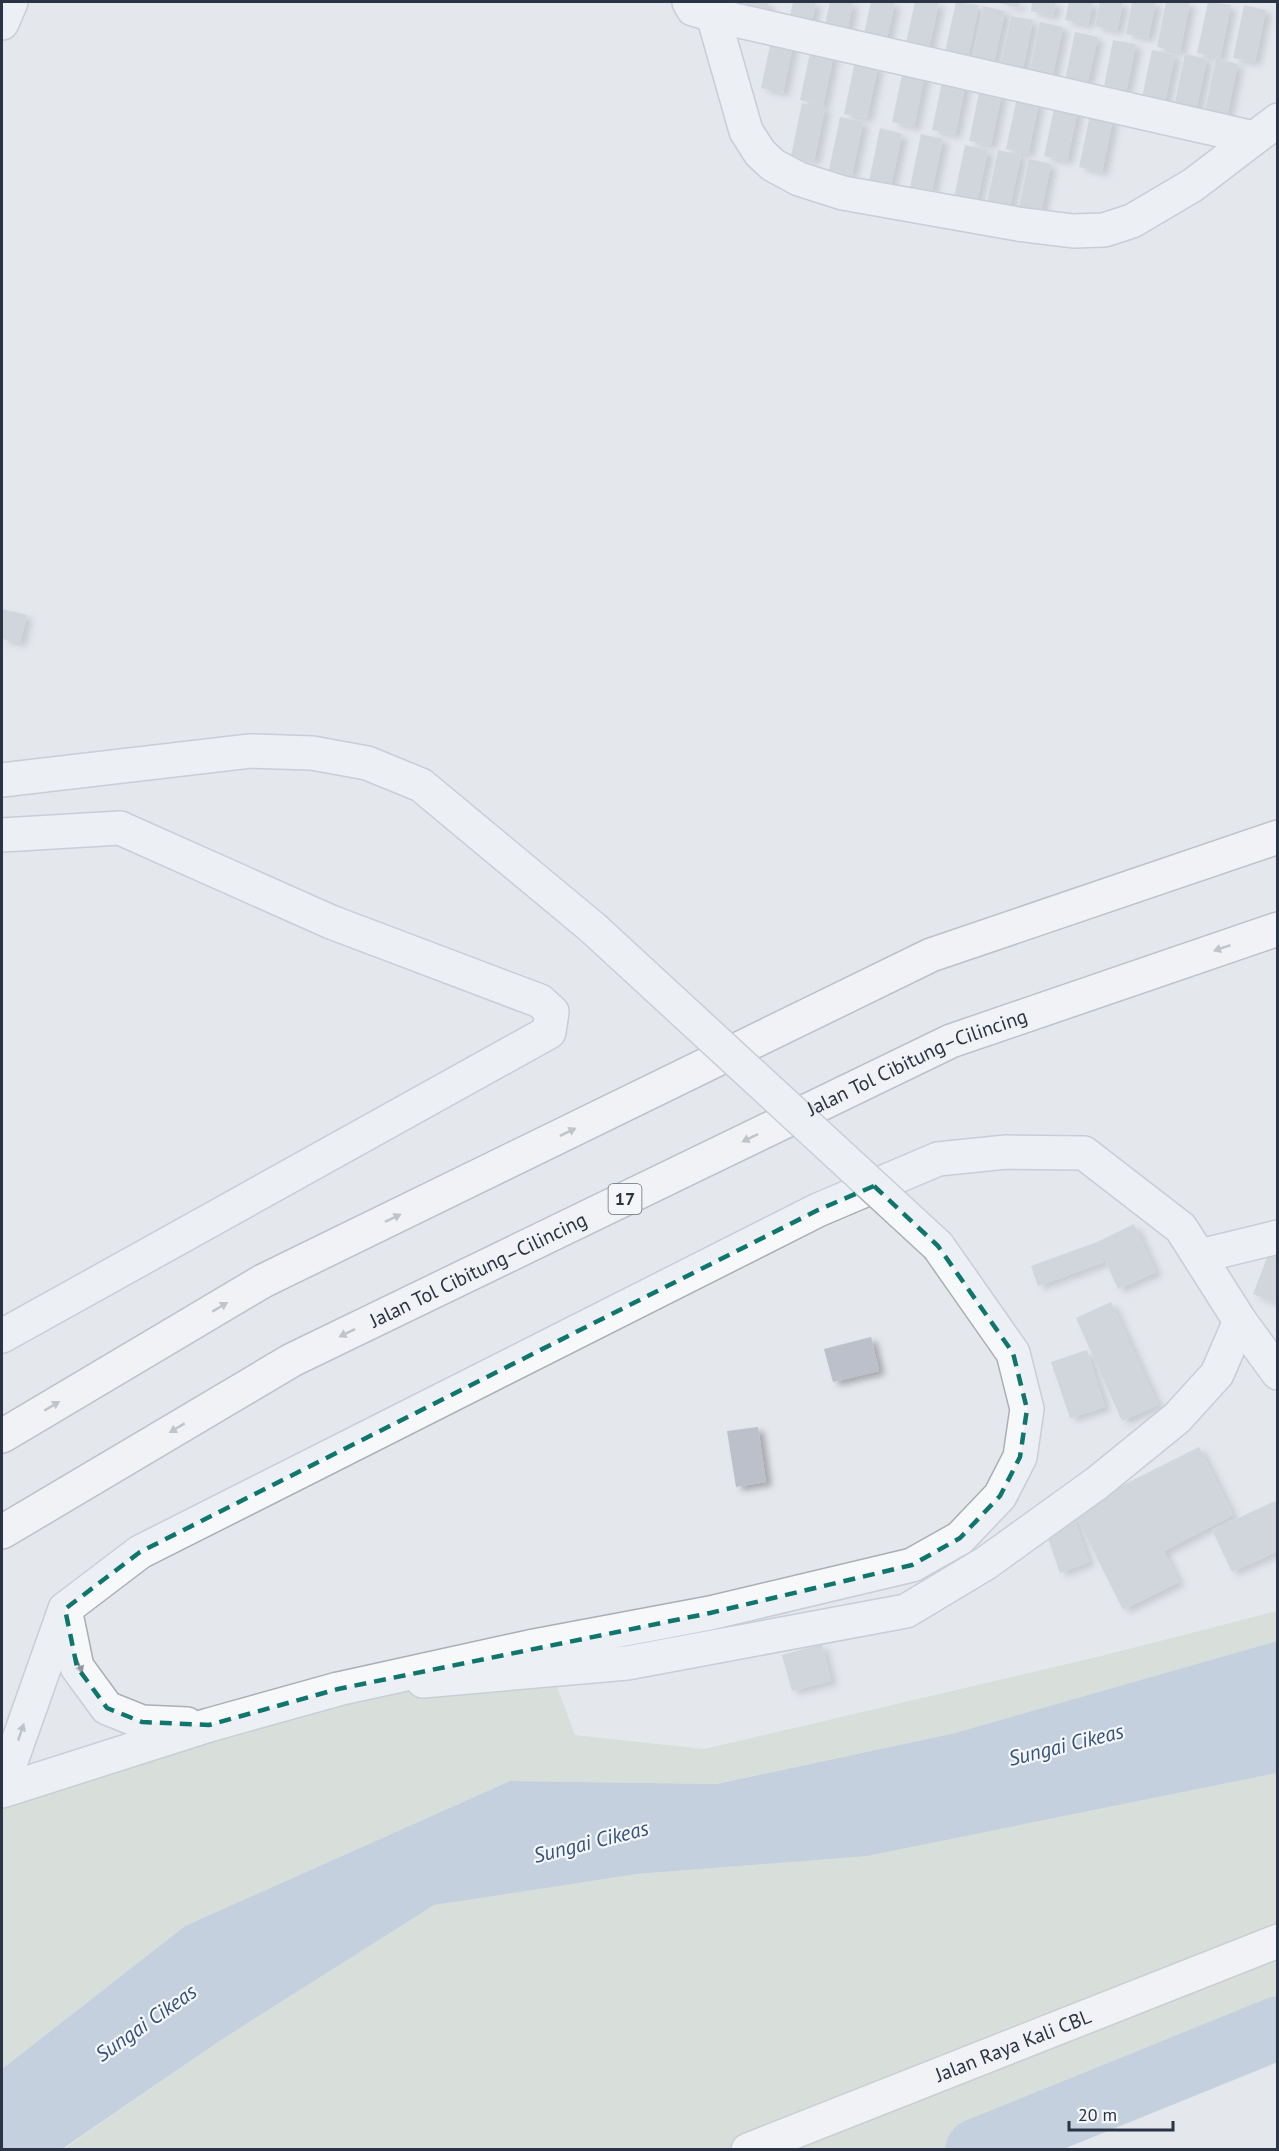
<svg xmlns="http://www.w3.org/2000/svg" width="1279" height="2151" viewBox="0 0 1279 2151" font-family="'PT Sans',sans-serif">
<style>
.green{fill:#c9d6c5}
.water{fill:#9fb4cc}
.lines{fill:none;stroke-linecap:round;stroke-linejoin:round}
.river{stroke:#9fb4cc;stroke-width:63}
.building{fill:#bbc0ca;filter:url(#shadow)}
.minor-casing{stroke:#a9aeb7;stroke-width:36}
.tertiary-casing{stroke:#a9aeb7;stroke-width:36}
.secondary-casing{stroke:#a9aeb7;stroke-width:36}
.motorway-casing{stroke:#8b94a3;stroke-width:36}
.minor{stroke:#f7f8fa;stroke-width:33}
.tertiary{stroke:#f7f8fa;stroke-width:33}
.secondary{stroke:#fff;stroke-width:33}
.motorway{stroke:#fff;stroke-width:33}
.tertiary-bridge-casing{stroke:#a9aeb7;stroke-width:36;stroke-linecap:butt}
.tertiary-bridge{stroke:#f7f8fa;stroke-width:33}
.oneway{fill:#959aa2}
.oneway2{fill:#9196a0}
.marked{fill:none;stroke:#0f766e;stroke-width:4.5;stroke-dasharray:12 8;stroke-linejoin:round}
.labels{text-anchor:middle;stroke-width:4.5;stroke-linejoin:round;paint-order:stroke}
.shield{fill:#f4f6f9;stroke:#676e7b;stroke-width:1.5}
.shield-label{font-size:18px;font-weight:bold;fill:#2b3445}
.street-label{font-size:20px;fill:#2b3445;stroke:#f4f6f9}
.water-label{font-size:21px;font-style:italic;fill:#34527a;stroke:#f4f6f9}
</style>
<defs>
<filter id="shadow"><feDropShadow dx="6" dy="4" stdDeviation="3" flood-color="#0004"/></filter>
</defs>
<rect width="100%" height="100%" fill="#e4e7ec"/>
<!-- green -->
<g class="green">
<path d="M 1277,1611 L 1277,1641 L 955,1733 L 715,1784 L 510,1781 L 185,1926 L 2,2069 L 2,1792 L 338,1689 L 551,1670 L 575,1735 L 704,1749 L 1101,1656 Z"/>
<path d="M 1277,1773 L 1277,2028 L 977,2149 L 62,2150 L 221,2040 L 433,1905 L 637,1874 L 871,1855 Z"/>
</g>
<!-- water -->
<path class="water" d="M 1277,1641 L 1277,1773 L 867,1856 L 637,1874 L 434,1905 L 221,2040 L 62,2149 L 2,2149 L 2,2069 L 185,1926 L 510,1781 L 716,1784 L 955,1733 Z"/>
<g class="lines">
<!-- river -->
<path class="river" d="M 977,2150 L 1278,2028"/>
</g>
<!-- building -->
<g class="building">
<path d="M 746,2 L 769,2 L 766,15 L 744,11 Z"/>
<path d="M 793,2 L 816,2 L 811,25 L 789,20 Z"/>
<path d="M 830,2 L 853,2 L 847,32 L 824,28 Z"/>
<path d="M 871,2 L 895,2 L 886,43 L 863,38 Z"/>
<path d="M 915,2 L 939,2 L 928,52 L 905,47 Z"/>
<path d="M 956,2 L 979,5 L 968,57 L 945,52 Z"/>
<path d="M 994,2 L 1020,2 L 1019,8 Z"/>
<path d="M 1032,2 L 1056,2 L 1053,16 L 1031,11 Z"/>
<path d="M 1069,2 L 1093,2 L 1088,25 L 1065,20 Z"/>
<path d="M 1100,2 L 1123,2 L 1117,31 L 1095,26 Z"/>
<path d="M 1132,2 L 1156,2 L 1148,38 L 1126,34 Z"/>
<path d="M 1166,2 L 1190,2 L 1180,52 L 1157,47 Z"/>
<path d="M 1208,2 L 1231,5 L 1220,58 L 1197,53 Z"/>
<path d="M 1244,5 L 1266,10 L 1255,62 L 1233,58 Z"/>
<path d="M 983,6 L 1005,11 L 994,63 L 972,59 Z"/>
<path d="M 1011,16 L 1033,20 L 1022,73 L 1000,68 Z"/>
<path d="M 1040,22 L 1063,27 L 1052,79 L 1029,74 Z"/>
<path d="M 1075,32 L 1098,37 L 1086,89 L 1064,85 Z"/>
<path d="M 772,36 L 794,40 L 783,93 L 761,88 Z"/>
<path d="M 1113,40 L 1136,44 L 1125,97 L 1103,92 Z"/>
<path d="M 811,48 L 834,53 L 823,106 L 800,100 Z"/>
<path d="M 1152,50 L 1175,55 L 1164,107 L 1141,102 Z"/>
<path d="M 1185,54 L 1207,59 L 1196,111 L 1174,107 Z"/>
<path d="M 1216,59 L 1238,64 L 1227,116 L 1205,111 Z"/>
<path d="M 855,61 L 878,66 L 867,118 L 844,114 Z"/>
<path d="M 903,70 L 925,74 L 914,127 L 892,122 Z"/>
<path d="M 943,77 L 966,82 L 955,135 L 932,130 Z"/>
<path d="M 980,88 L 1002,93 L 991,145 L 969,141 Z"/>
<path d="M 1017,97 L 1039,102 L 1028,154 L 1006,149 Z"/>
<path d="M 802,103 L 825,108 L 814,161 L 791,156 Z"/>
<path d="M 1055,104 L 1078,109 L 1067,161 L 1044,156 Z"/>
<path d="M 1090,115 L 1113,119 L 1102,172 L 1079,167 Z"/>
<path d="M 840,117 L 863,122 L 852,175 L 829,170 Z"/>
<path d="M 880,128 L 902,134 L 891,186 L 869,181 Z"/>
<path d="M 921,134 L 943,139 L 932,191 L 910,187 Z"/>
<path d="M 965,145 L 988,150 L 977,202 L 954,198 Z"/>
<path d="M 998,150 L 1021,155 L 1010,207 L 987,203 Z"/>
<path d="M 1029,159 L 1051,164 L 1040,217 L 1018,212 Z"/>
<path d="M 2,609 L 27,615 L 20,643 L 2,639 Z"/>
<path d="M 1134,1224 L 1156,1272 L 1118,1289 L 1099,1247 L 1104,1262 L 1038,1286 L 1031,1266 L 1097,1242 Z"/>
<path d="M 1272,1245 L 1278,1247 L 1278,1304 L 1253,1294 Z"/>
<path d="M 1111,1302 L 1158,1405 L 1122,1421 L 1076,1318 Z"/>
<path d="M 871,1337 L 879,1371 L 833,1382 L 824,1349 Z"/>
<path d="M 1087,1350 L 1105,1407 L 1070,1418 L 1051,1362 Z"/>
<path d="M 758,1427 L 766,1482 L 736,1487 L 727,1431 Z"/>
<path d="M 1199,1447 L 1233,1515 L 1164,1551 L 1179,1582 L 1123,1610 L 1073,1510 Z"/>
<path d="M 1275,1501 L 1278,1506 L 1278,1551 L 1232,1572 L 1212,1530 Z"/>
<path d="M 1072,1513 L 1089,1562 L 1060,1573 L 1043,1524 Z"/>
<path d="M 822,1644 L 831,1681 L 792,1691 L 782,1655 Z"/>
</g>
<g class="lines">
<!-- minor casing -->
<g class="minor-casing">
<g id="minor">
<path d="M 689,2 L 693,9 L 713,15 L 1254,138"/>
<path d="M 713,15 L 746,131 L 760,153 L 773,165 L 799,179 L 843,193 L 1018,224 L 1073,231 L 1104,230 L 1132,221 L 1193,185 L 1278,120"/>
<path d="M 2,23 L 11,2"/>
<path d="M 2,835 L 120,828 L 331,922 L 540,1001 L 552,1012 L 549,1032 L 2,1336"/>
<path d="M 1200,1256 L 1278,1237"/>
<path d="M 423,1681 L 627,1663 L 906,1611 L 986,1563 L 1097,1483 L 1177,1418 L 1217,1374 L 1240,1321"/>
</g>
</g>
<!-- tertiary casing -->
<g class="tertiary-casing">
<g id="tertiary">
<path d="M 2,780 L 250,751 L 312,753 L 367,763 L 421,785 L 593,928"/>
<path d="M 65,1609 L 77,1667 L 107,1708 L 142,1722 L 187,1724"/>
<path d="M 2,1787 L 65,1609 L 140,1552 L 818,1210 L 938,1159 L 1006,1152 L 1084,1153 L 1181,1228 L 1240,1321 L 1278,1373"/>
<path d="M 2,1791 L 209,1725 L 338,1689 L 529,1647 L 710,1613 L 912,1565 L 960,1538 L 1000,1496 L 1020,1457 L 1027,1409 L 1013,1353 L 938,1246"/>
</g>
</g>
<!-- secondary casing -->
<g class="secondary-casing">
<g id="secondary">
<path id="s1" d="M 748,2150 L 1278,1941"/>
</g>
</g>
<!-- motorway casing -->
<g class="motorway-casing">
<g id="motorway">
<path d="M 2,1436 L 263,1281 L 931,955 L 1278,837"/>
<path id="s2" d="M 2,1532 L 292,1360 L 951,1041 L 1278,929"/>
</g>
</g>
<!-- minor -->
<use href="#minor" class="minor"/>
<!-- tertiary -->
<use href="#tertiary" class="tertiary"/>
<!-- secondary -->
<use href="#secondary" class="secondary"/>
<!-- motorway -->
<use href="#motorway" class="motorway"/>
<!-- tertiary-bridge casing -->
<g class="tertiary-bridge-casing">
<path id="tertiary-bridge" d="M 593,928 L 938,1246"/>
</g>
<!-- tertiary-bridge -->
<use href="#tertiary-bridge" class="tertiary-bridge"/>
</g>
<!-- one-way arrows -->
<defs><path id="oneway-solid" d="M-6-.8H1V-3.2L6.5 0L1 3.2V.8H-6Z" transform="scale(1.5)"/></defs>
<g class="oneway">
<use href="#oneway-solid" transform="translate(1222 948) rotate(161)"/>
<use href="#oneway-solid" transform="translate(568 1132) rotate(-26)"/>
<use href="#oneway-solid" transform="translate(750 1138) rotate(154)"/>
<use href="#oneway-solid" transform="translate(393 1218) rotate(-26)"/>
<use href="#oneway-solid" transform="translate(220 1307) rotate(-31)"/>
<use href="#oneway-solid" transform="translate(347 1333) rotate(154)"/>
<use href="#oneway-solid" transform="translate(52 1406) rotate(-31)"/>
<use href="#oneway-solid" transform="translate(177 1428) rotate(149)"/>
</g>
<g class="oneway2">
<use href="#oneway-solid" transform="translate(79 1665) rotate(68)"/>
<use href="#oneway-solid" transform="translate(21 1732) rotate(-71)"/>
</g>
<!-- marked area -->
<path d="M0 0H1279V2151H0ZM 874,1186 L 938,1246 L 1013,1353 L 1027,1409 L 1020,1457 L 1000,1496 L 960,1538 L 912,1565 L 710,1613 L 338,1689 L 209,1725 L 142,1722 L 107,1708 L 77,1667 L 65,1609 L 140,1552 L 818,1210 Z" fill="#e4e7ec" fill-opacity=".55" fill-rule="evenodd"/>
<path class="marked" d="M 874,1186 L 938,1246 L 1013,1353 L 1027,1409 L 1020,1457 L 1000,1496 L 960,1538 L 912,1565 L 710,1613 L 338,1689 L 209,1725 L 142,1722 L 107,1708 L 77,1667 L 65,1609 L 140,1552 L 818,1210 Z"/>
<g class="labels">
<!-- shield labels -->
<rect class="shield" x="608.5" y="1184" width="33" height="30" rx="4.5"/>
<g class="shield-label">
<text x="625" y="1205">17</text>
</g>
<!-- street labels -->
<g class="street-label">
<text dy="7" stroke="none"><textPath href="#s2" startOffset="1030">Jalan Tol Cibitung–Cilincing</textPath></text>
<text dy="7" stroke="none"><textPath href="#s2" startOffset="544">Jalan Tol Cibitung–Cilincing</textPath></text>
<text dy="7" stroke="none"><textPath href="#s1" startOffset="285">Jalan Raya Kali CBL</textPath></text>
</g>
<!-- water labels -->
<g class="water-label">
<text transform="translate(1066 1745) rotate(-14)" y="7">Sungai Cikeas</text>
<text transform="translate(591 1842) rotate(-14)" y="7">Sungai Cikeas</text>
<text transform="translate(146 2023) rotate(-35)" y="7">Sungai Cikeas</text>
</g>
</g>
<!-- border -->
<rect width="1279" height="2151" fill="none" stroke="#2b3445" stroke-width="6"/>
<!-- scale -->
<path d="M1069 2121v9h104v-9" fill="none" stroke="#2b3445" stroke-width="3"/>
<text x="1078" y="2121" font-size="18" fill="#2b3445" stroke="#f4f6f9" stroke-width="4.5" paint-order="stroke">20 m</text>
</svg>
